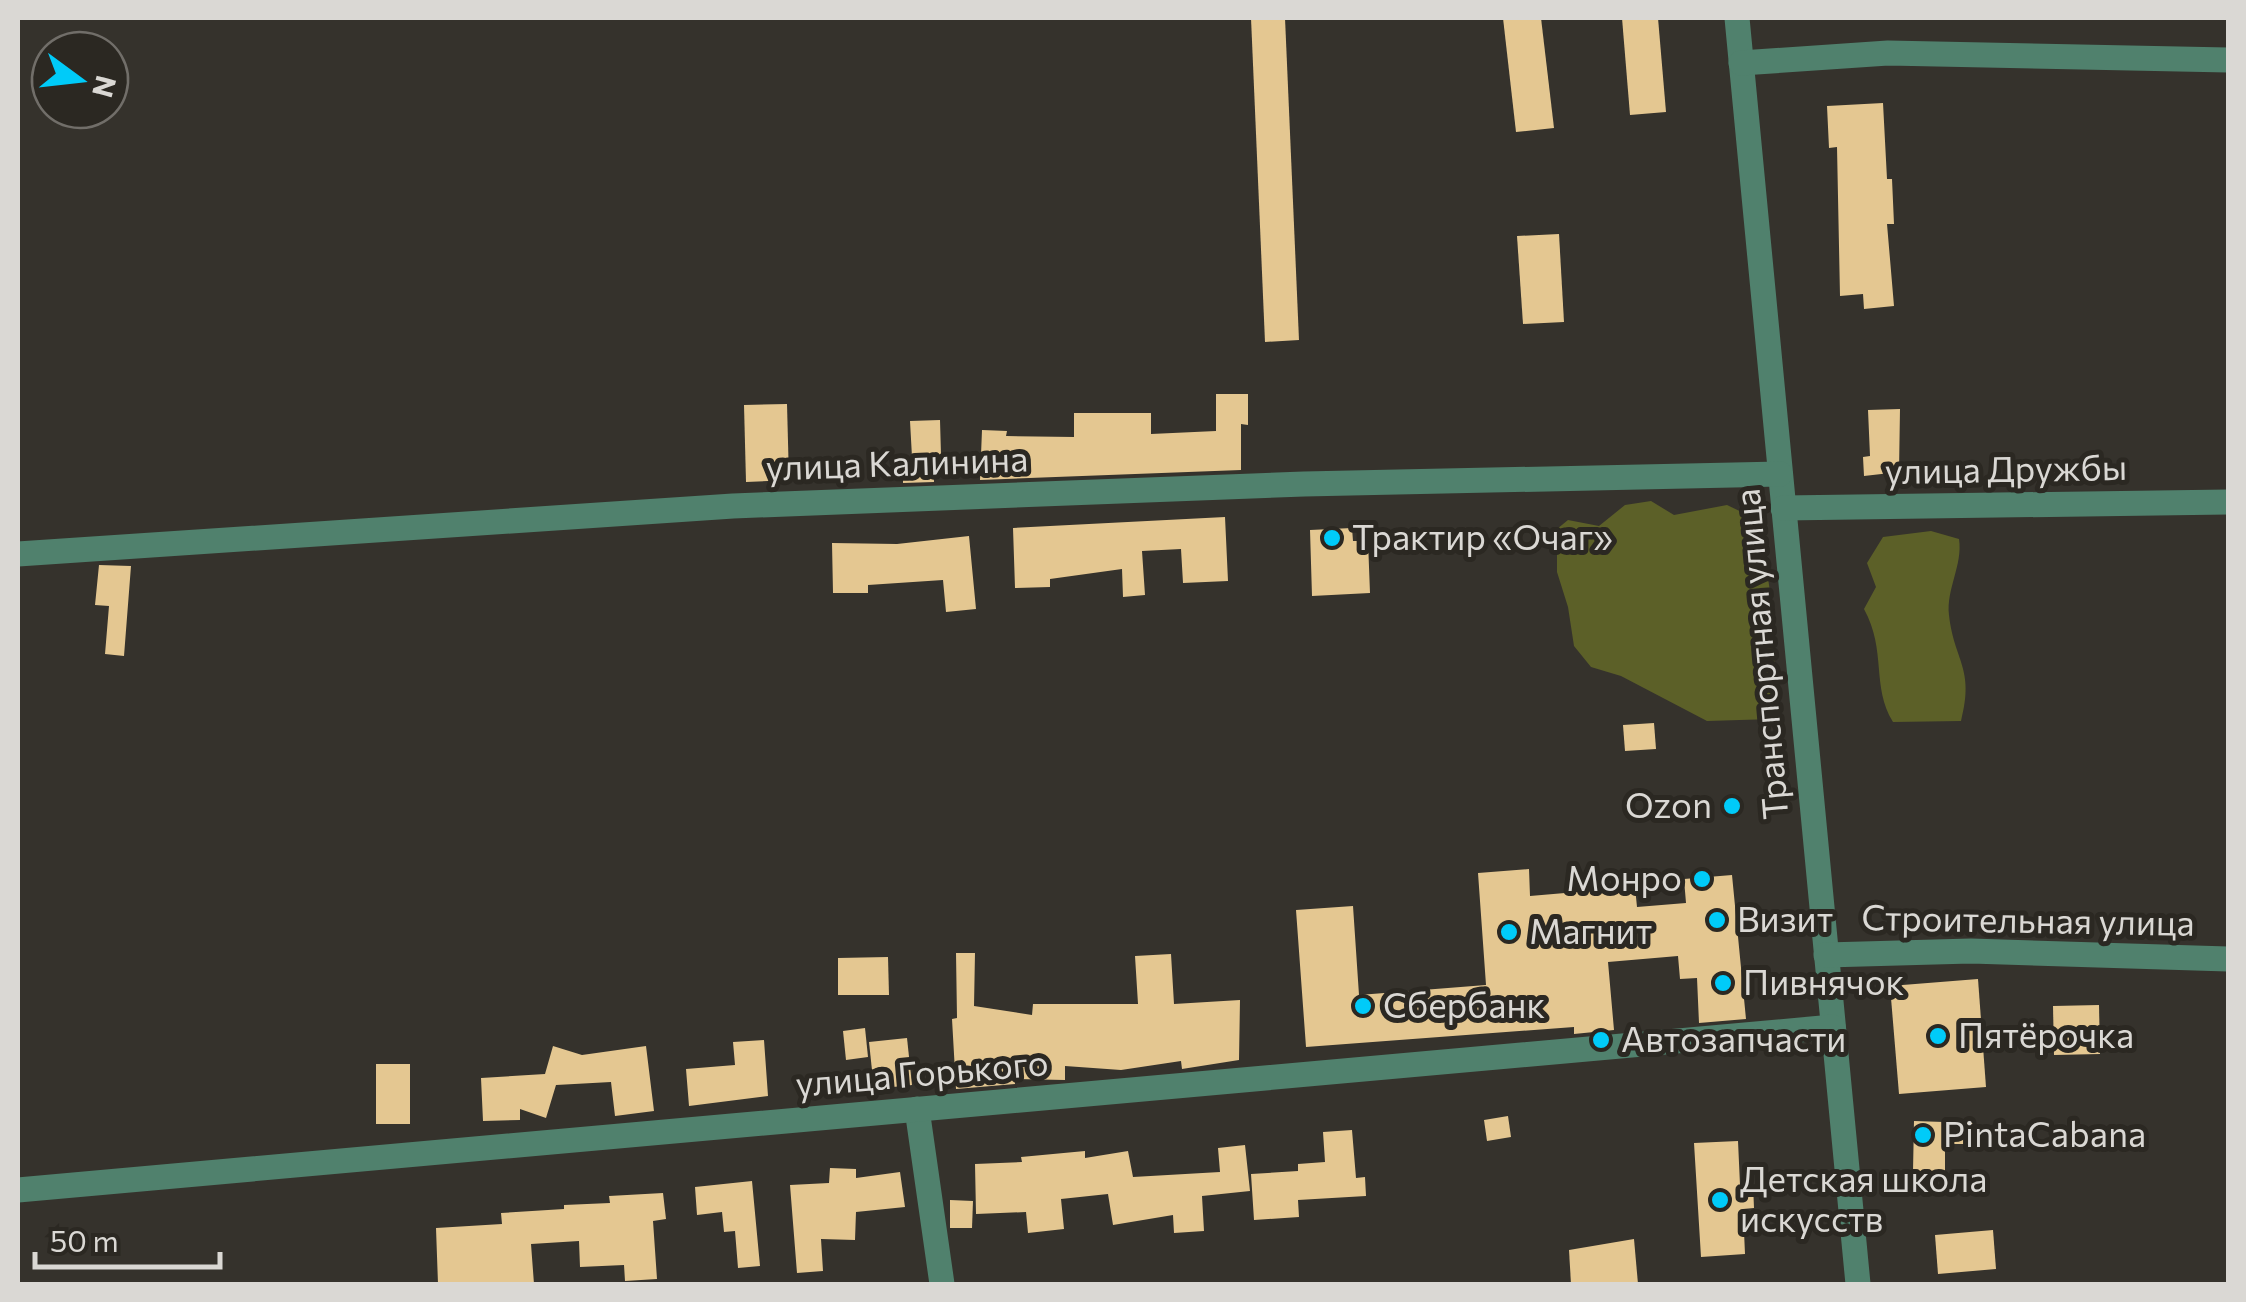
<svg xmlns="http://www.w3.org/2000/svg" width="2246" height="1302" viewBox="0 0 2246 1302" font-family="Commissioner,sans-serif">
<style>
.forest{fill:#5c6028}
.building{fill:#e4c791}
.lines{fill:none;stroke-linecap:round;stroke-linejoin:round}
.minor{stroke:#50816d;stroke-width:25}
.poi-dot{fill:#00cbf9;stroke:#2b2822;stroke-width:4}
.labels{text-anchor:middle;stroke-width:10;stroke-linejoin:round;paint-order:stroke}
.street-label{font-size:35px;fill:#dad8d4;stroke:#2b2822}
.poi-label{font-size:35px;fill:#dad8d4;stroke:#2b2822;text-anchor:start}
</style>
<rect width="100%" height="100%" fill="#35322c"/>
<!-- forest -->
<g class="forest">
<path d="M 1651,501 L 1674,515 L 1727,505 L 1752,517 C 1774,569 1778,662 1773,719 L 1707,721 L 1621,676 L 1591,667 L 1574,646 L 1568,607 L 1557,572 L 1557,529 L 1568,520 L 1599,526 L 1625,505 Z"/>
<path d="M 1931,531 L 1959,539 C 1963,565 1946,589 1949,615 C 1954,661 1975,668 1961,721 L 1893,722 C 1871,686 1887,651 1864,609 L 1876,587 L 1867,563 L 1883,537 Z"/>
</g>
<!-- building -->
<g class="building">
<path d="M 1251,18 L 1285,18 L 1299,340 L 1265,342 Z"/>
<path d="M 1503,18 L 1541,18 L 1554,128 L 1516,132 Z"/>
<path d="M 1622,18 L 1658,18 L 1666,112 L 1630,115 Z"/>
<path d="M 1883,103 L 1887,179 L 1892,179 L 1894,224 L 1887,224 L 1894,306 L 1864,309 L 1863,294 L 1840,296 L 1837,147 L 1829,148 L 1827,106 Z"/>
<path d="M 1559,234 L 1564,322 L 1523,324 L 1517,236 Z"/>
<path d="M 1216,394 L 1248,394 L 1248,425 L 1241,424 L 1241,470 L 980,480 L 982,430 L 1007,431 L 1006,436 L 1074,437 L 1074,413 L 1151,413 L 1151,434 L 1216,431 Z"/>
<path d="M 787,404 L 789,480 L 746,482 L 744,405 Z"/>
<path d="M 1900,409 L 1899,472 L 1864,476 L 1863,457 L 1870,456 L 1868,410 Z"/>
<path d="M 940,420 L 941,455 L 933,455 L 934,482 L 903,483 L 903,457 L 912,457 L 910,421 Z"/>
<path d="M 1225,517 L 1228,581 L 1183,583 L 1181,549 L 1142,551 L 1145,595 L 1123,597 L 1122,569 L 1050,579 L 1050,587 L 1015,588 L 1013,528 Z"/>
<path d="M 1352,528 L 1353,541 L 1368,541 L 1370,593 L 1312,596 L 1310,530 Z"/>
<path d="M 969,536 L 976,609 L 946,612 L 943,580 L 868,585 L 868,593 L 833,593 L 832,543 L 897,544 Z"/>
<path d="M 99,565 L 131,566 L 124,656 L 105,654 L 109,606 L 95,605 Z"/>
<path d="M 1654,723 L 1656,749 L 1625,751 L 1623,725 Z"/>
<path d="M 1529,869 L 1530,896 L 1635,887 L 1637,907 L 1686,903 L 1684,879 L 1732,875 L 1746,1019 L 1699,1023 L 1697,978 L 1680,979 L 1678,956 L 1608,962 L 1614,1030 L 1574,1034 L 1574,1027 L 1306,1047 L 1296,910 L 1353,906 L 1359,995 L 1486,985 L 1478,873 Z"/>
<path d="M 956,953 L 975,953 L 974,1006 L 1032,1015 L 1033,1004 L 1138,1004 L 1135,956 L 1171,954 L 1174,1004 L 1240,1000 L 1239,1060 L 1182,1069 L 1181,1061 L 1121,1070 L 1065,1066 L 1065,1080 L 1015,1079 L 1015,1084 L 956,1089 L 952,1019 L 957,1018 Z"/>
<path d="M 888,957 L 889,995 L 838,995 L 838,958 Z"/>
<path d="M 1978,979 L 1986,1087 L 1899,1094 L 1890,986 Z"/>
<path d="M 2099,1005 L 2100,1054 L 2054,1055 L 2053,1006 Z"/>
<path d="M 865,1028 L 868,1057 L 846,1060 L 843,1031 Z"/>
<path d="M 907,1038 L 912,1085 L 874,1089 L 869,1042 Z"/>
<path d="M 764,1040 L 768,1096 L 689,1106 L 686,1069 L 735,1065 L 733,1042 Z"/>
<path d="M 553,1046 L 582,1055 L 646,1046 L 654,1111 L 615,1116 L 611,1082 L 556,1085 L 546,1118 L 520,1109 L 520,1120 L 483,1121 L 481,1078 L 545,1074 Z"/>
<rect x="376" y="1064" width="34" height="60"/>
<path d="M 1508,1116 L 1511,1137 L 1487,1141 L 1484,1120 Z"/>
<path d="M 1914,1121 L 1974,1123 L 1973,1144 L 1945,1144 L 1945,1172 L 1913,1171 Z"/>
<path d="M 1352,1130 L 1356,1178 L 1365,1177 L 1366,1196 L 1298,1200 L 1299,1217 L 1254,1220 L 1251,1174 L 1298,1171 L 1298,1164 L 1325,1162 L 1323,1132 Z"/>
<path d="M 1738,1141 L 1740,1185 L 1753,1184 L 1754,1208 L 1743,1209 L 1745,1254 L 1701,1257 L 1694,1143 Z"/>
<path d="M 1245,1145 L 1250,1191 L 1202,1196 L 1204,1231 L 1174,1233 L 1173,1215 L 1113,1225 L 1108,1194 L 1061,1199 L 1064,1229 L 1028,1233 L 1026,1212 L 976,1214 L 975,1164 L 1022,1162 L 1021,1157 L 1085,1151 L 1085,1158 L 1128,1151 L 1133,1177 L 1220,1172 L 1218,1148 Z"/>
<path d="M 830,1168 L 856,1169 L 856,1178 L 900,1172 L 905,1207 L 856,1212 L 855,1240 L 821,1239 L 823,1271 L 797,1273 L 790,1185 L 829,1183 Z"/>
<path d="M 752,1181 L 760,1266 L 738,1268 L 735,1231 L 724,1232 L 722,1212 L 697,1215 L 695,1187 Z"/>
<path d="M 663,1193 L 666,1219 L 653,1221 L 657,1279 L 625,1281 L 624,1265 L 580,1267 L 579,1241 L 531,1244 L 534,1284 L 438,1284 L 436,1228 L 502,1224 L 501,1213 L 564,1209 L 564,1205 L 610,1203 L 609,1196 Z"/>
<path d="M 950,1200 L 973,1201 L 972,1228 L 950,1228 Z"/>
<path d="M 1993,1230 L 1996,1269 L 1938,1274 L 1935,1235 Z"/>
<path d="M 1634,1239 L 1638,1284 L 1571,1284 L 1569,1250 Z"/>
</g>
<g class="lines">
<!-- minor -->
<g class="minor">
<path d="M 1737,18 L 1858,1284"/>
<path d="M 1741,63 L 1888,53 L 2228,60"/>
<path d="M 1783,508 L 2228,502"/>
<path d="M 18,554 L 733,506 L 1304,484 L 1780,474"/>
<path d="M 1826,955 L 1971,951 L 2228,959"/>
<path d="M 917,1109 L 942,1284"/>
<path d="M 18,1190 L 1833,1027"/>
</g>
</g>
<!-- markers -->
<g class="poi-dot">
<circle cx="1332" cy="538" r="10"/>
<circle cx="1732" cy="806" r="10"/>
<circle cx="1702" cy="879" r="10"/>
<circle cx="1717" cy="920" r="10"/>
<circle cx="1509" cy="932" r="10"/>
<circle cx="1723" cy="983" r="10"/>
<circle cx="1363" cy="1006" r="10"/>
<circle cx="1938" cy="1036" r="10"/>
<circle cx="1601" cy="1040" r="10"/>
<circle cx="1923" cy="1135" r="10"/>
<circle cx="1720" cy="1200" r="10"/>
</g>
<g class="labels">
<!-- street labels -->
<g class="street-label">
<text transform="translate(897 464) rotate(-2)" y="12">улица Калинина</text>
<text transform="translate(2006 470) rotate(-1)" y="12">улица Дружбы</text>
<text transform="translate(1762 654) rotate(-95)" y="12">Транспортная улица</text>
<text transform="translate(2028 921) rotate(1)" y="12">Строительная улица</text>
<text transform="translate(922 1074) rotate(-5)" y="12">улица Горького</text>
</g>
<!-- poi labels -->
<g class="poi-label">
<text x="1352" y="550">Трактир «Очаг»</text>
<text x="1712" y="818" text-anchor="end">Ozon</text>
<text x="1682" y="891" text-anchor="end">Монро</text>
<text x="1737" y="932">Визит</text>
<text x="1529" y="944">Магнит</text>
<text x="1743" y="995">Пивнячок</text>
<text x="1383" y="1018">Сбербанк</text>
<text x="1958" y="1048">Пятёрочка</text>
<text x="1621" y="1052">Автозапчасти</text>
<text x="1943" y="1147">PintaCabana</text>
<text x="1740" y="1192">Детская школа<tspan x="1740" dy="40">искусств</tspan></text>
</g>
</g>
<!-- border -->
<rect width="2246" height="1302" fill="none" stroke="#dad8d4" stroke-width="40"/>
<!-- north arrow -->
<g transform="translate(80 80) rotate(105)"><circle r="48" fill="#2b2822" stroke="#716e69" stroke-width="2.5"/>
<path d="M0-8L18 38L0 25L-18 38Z" fill="#00cbf9"/>
<text y="-15" font-size="28" font-weight="bold" text-anchor="middle" fill="#dad8d4">N</text>
</g>
<!-- scale -->
<path d="M35 1252v15h185v-15" fill="none" stroke="#dad8d4" stroke-width="5"/>
<text x="50" y="1252" font-size="30" fill="#dad8d4" stroke="#2b2822" stroke-width="8" paint-order="stroke">50 m</text>
</svg>
